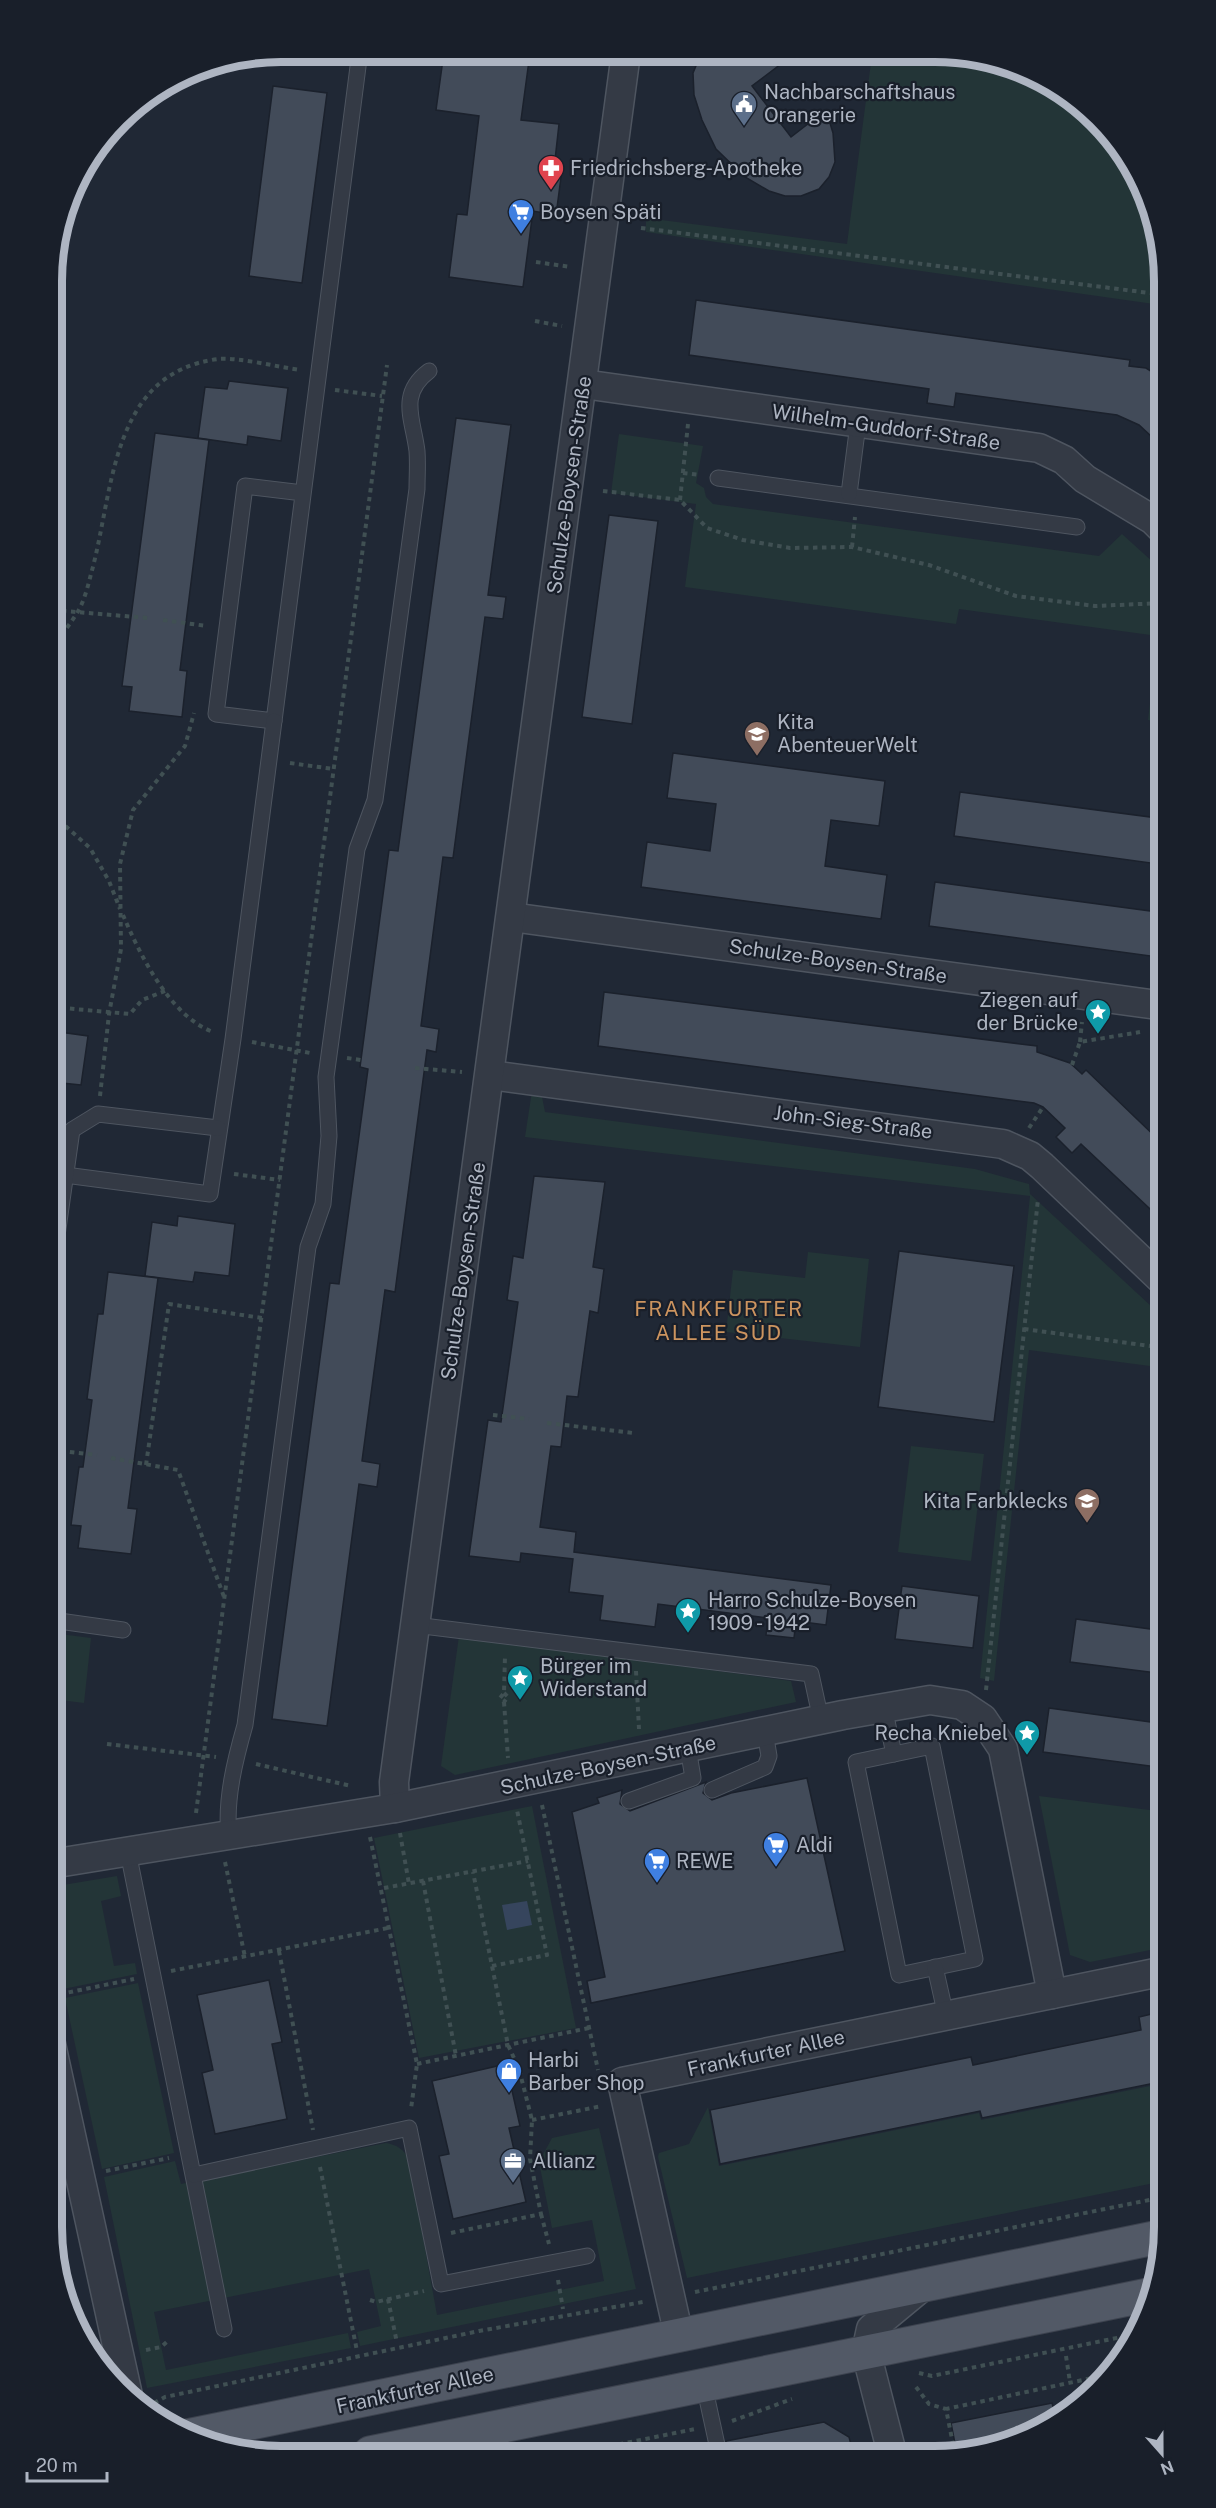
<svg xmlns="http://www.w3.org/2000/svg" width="1216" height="2508" viewBox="0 0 1216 2508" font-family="'Public Sans',sans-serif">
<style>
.green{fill:#233537}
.water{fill:#36455d}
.building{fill:#424b59;stroke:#1b212c;stroke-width:1.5}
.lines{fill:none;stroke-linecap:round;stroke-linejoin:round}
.lane-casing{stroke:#4e5560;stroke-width:17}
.street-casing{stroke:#4e5560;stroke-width:31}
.primary-casing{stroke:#3d434f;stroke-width:35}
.path{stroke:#405053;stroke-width:4;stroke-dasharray:4.5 4.5;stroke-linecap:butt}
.lane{stroke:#343a45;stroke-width:15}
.street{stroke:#343a45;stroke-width:28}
.primary{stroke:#525966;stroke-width:33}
.labels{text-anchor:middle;stroke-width:4.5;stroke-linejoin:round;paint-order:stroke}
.poi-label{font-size:20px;fill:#aeb5c2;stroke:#191f2a;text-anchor:start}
.street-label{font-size:20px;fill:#aeb5c2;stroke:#191f2a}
.neighbourhood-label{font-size:21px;letter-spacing:1.5px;fill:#cc945f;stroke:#191f2a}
.rim{fill:none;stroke:#aeb5c2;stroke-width:8}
</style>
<rect width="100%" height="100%" fill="#202835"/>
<!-- green -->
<g class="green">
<path d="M 872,55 L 980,55 L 1037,74 L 1087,108 L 1134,165 L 1157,220 L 1165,280 L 1165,309 L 1161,305 L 646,232 L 646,218 L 847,244 Z"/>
<path d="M 619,434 L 703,446 L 696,483 L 704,488 L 706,497 L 713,504 L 1099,556 L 1122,534 L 1165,573 L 1165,723 L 1148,720 L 1158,636 L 959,609 L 956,624 L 685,587 L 696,504 L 611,493 Z"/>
<path d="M 532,1091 L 541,1092 L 545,1112 L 975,1169 L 1029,1184 L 1030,1194 L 1165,1319 L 1165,1368 L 1029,1350 L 994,1681 L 980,1678 L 1030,1196 L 525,1137 Z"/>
<path d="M 808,1252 L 869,1259 L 860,1347 L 726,1332 L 733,1270 L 805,1278 Z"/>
<path d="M 911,1446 L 984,1454 L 971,1561 L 898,1552 Z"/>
<path d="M 52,1633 L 91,1638 L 84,1703 L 52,1699 Z"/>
<path d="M 459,1636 L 791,1681 L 796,1702 L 455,1775 L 441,1766 Z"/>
<path d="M 1039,1796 L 1165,1812 L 1165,1947 L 1090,1962 L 1070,1955 Z"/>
<path d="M 532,1806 L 576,2028 L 419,2058 L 374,1838 Z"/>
<path d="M 117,1876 L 121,1896 L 101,1901 L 114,1966 L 135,1963 L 137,1974 L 63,1989 L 51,1933 L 51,1887 Z"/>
<path d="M 138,1983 L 174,2153 L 102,2169 L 65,1998 Z"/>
<path d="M 1165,2083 L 1164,2181 L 687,2278 L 658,2157 L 659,2153 L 689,2144 L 708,2107 L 719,2166 L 979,2113 L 981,2120 Z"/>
<path d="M 599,2128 L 636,2289 L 360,2346 L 357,2332 L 381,2326 L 369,2269 L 154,2312 L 166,2370 L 348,2333 L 351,2348 L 147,2388 L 104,2177 L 175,2161 L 181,2184 L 386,2143 C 397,2145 404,2149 409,2160 L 437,2315 L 604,2281 L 592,2220 L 552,2228 L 539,2162 L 552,2138 Z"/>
</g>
<!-- water -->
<path class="water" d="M 527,1901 L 532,1925 L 507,1930 L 502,1905 Z"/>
<!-- building -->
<g class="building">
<path d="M 444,52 L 530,53 L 521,120 L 559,124 L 554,169 L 562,170 L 556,215 L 533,211 L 523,287 L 449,277 L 457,214 L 467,215 L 479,116 L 436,110 Z"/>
<path d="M 701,54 L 794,54 L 752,86 L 791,137 L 826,110 L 833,133 L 835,162 L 829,177 L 819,189 L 801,196 L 785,196 L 769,191 L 745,177 L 716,149 L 702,120 L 694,95 L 693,73 Z"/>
<path d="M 273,86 L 327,93 L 302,283 L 249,276 Z"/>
<path d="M 696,300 L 1130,360 L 1129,366 L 1146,368 L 1165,380 L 1165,449 L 1139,425 L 1117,415 L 956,393 L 954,407 L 927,403 L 929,389 L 689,355 Z"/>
<path d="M 229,381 L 288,388 L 281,441 L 248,436 L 247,445 L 198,438 L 205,387 L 227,389 Z"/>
<path d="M 456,418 L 511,425 L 488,595 L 506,597 L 503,619 L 485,617 L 453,858 L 443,857 L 421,1026 L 439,1029 L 436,1052 L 427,1050 L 395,1292 L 385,1290 L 362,1461 L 380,1464 L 377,1487 L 359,1484 L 327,1726 L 272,1719 L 330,1283 L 339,1284 L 368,1069 L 360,1067 L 389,850 L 398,851 Z"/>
<path d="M 155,433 L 209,440 L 180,670 L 187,671 L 182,717 L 129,711 L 132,687 L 122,686 Z"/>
<path d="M 609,515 L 658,521 L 632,724 L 582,717 Z"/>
<path d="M 673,753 L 885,781 L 879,826 L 831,820 L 825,866 L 887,875 L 881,919 L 641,887 L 647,842 L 710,851 L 716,804 L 667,798 Z"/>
<path d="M 960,792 L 1165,819 L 1165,865 L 954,836 Z"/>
<path d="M 935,882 L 1165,913 L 1165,958 L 929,926 Z"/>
<path d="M 604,992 L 1037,1046 L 1037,1052 L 1070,1063 L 1082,1074 L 1086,1070 L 1165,1146 L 1165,1223 L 1081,1144 L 1072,1153 L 1056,1137 L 1065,1128 L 1043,1107 L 1034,1103 L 598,1046 Z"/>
<path d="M 52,1031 L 88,1036 L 81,1085 L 52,1082 Z"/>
<path d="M 534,1176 L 605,1182 L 593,1267 L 604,1269 L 598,1313 L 590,1311 L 578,1397 L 567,1396 L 561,1447 L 551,1446 L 540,1527 L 576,1532 L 574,1552 L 831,1585 L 826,1625 L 796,1621 L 794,1638 L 766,1635 L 768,1618 L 658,1604 L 655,1627 L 600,1620 L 603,1596 L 569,1592 L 573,1559 L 521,1553 L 520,1562 L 469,1556 L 488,1420 L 501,1422 L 518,1302 L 507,1300 L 513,1256 L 523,1258 Z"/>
<path d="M 178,1216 L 235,1224 L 229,1276 L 195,1272 L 193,1282 L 145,1276 L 152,1222 L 177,1226 Z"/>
<path d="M 899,1251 L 1014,1266 L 994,1422 L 878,1407 Z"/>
<path d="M 108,1272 L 158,1278 L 128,1508 L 137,1509 L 131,1554 L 78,1548 L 81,1526 L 71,1525 L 79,1467 L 83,1467 L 92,1400 L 87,1399 L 98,1314 L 103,1314 Z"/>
<path d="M 902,1586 L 979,1596 L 973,1648 L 895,1639 Z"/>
<path d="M 1076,1619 L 1165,1631 L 1165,1674 L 1070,1662 Z"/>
<path d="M 1049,1708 L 1165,1724 L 1165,1768 L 1043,1752 Z"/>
<path d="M 807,1778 L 845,1951 L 591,2003 L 587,1981 L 605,1977 L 572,1812 L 599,1803 L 597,1798 L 622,1790 L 620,1804 L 630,1811 L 706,1782 L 703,1793 L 712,1800 L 731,1793 Z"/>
<path d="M 269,1980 L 282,2042 L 272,2044 L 287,2119 L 215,2134 L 202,2073 L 213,2070 L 197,1995 Z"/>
<path d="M 1160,2012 L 1165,2032 L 1165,2081 L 982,2118 L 980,2111 L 720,2164 L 710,2110 L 971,2057 L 973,2065 L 1141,2030 L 1139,2017 Z"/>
<path d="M 506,2064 L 520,2126 L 509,2128 L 526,2202 L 453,2219 L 439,2156 L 449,2154 L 432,2081 Z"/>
<path d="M 1052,2403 L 1057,2421 L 996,2449 L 957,2454 L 951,2423 Z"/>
<path d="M 824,2422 L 849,2437 L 854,2456 L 728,2456 L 726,2441 Z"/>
</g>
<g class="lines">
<!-- lane casing -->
<g class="lane-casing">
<g id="lane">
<path d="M 718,478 L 1077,527"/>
<path d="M 303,493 L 245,486 L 216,714 L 274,721 L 360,51"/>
<path d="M 849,494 L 858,424"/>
<path d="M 65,1175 L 210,1194 L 233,1039 L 274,721"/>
<path d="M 52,1271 L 72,1130 L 98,1114 L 218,1128"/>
<path d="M 52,1620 L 123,1630"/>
<path d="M 415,1625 L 811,1674 L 821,1720"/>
<path d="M 884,1707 L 894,1754"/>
<path d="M 932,1746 L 975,1959 L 899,1975 L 856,1762 Z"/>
<path d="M 712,1790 L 765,1767 L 769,1756 L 765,1732"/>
<path d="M 629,1801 L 693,1778 L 688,1748"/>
<path d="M 229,1836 C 225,1800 235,1760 245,1725 L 308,1247 L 323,1204 L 329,1136 L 326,1077 L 357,849 L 375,800 L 417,489 C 417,476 418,464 417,451 C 413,419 398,394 429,371"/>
<path d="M 128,1852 L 224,2329"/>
<path d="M 935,1967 L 946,2016"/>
<path d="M 194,2175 L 409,2128 L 441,2284 L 587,2256"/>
<path d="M 704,2385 L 719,2454"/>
</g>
</g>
<!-- street casing -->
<g class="street-casing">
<g id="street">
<path d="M 583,384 L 1039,448 L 1064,460 L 1085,479 L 1153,520 L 1165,532"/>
<path d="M 511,917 L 1165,1006"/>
<path d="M 490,1075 L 1003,1144 L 1030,1156 L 1042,1166 L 1165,1283"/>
<path d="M 395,1808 L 394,1782 L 626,53"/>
<path d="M 51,1864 L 395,1808 L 843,1715 L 930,1700 L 962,1705 L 983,1719 L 1003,1749 L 1052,1994"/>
<path d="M 51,2044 L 129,2400"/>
<path d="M 679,2336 L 622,2082 L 1165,1971"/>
<path d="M 893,2457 L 866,2352 L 871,2329 L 923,2286"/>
</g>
</g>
<!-- primary casing -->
<g class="primary-casing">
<g id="primary">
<path d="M 187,2436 L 1164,2236"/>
<path d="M 370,2453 L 1153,2294"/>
</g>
</g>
<!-- path -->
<g class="path">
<path d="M 641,228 L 1165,295"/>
<path d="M 536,262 L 571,267"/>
<path d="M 535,321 L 562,326"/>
<path d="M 335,390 L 382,396"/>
<path d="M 683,473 L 700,475"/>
<path d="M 603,491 L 680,500 L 707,528 L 743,540 L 790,548 L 852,547 L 929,565 L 1016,596 L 1095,606 L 1162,603 L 1165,606"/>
<path d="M 680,500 L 688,424"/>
<path d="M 852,547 L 855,517"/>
<path d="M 53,610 L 148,618"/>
<path d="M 163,620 L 207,626"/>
<path d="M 53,651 C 59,637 69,626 77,613 C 84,602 88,586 91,574 C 114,493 109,373 218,359 C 238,357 278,367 300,370"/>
<path d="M 290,763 L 333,769"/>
<path d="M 52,814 L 90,848 L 109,881 L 120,909"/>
<path d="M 123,915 C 140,955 170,1016 213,1032"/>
<path d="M 52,1007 L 130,1014 L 142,1000 L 165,991"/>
<path d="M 252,1042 L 310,1053"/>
<path d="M 1080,1042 L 1082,1022"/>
<path d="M 347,1058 L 361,1060"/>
<path d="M 1072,1065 L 1080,1042 L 1140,1032"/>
<path d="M 415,1068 L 462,1072"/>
<path d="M 100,1096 L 109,1014 L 121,949 L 120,864 L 133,810 L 185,746 L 194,713"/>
<path d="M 52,1108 L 64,1110"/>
<path d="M 1029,1128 L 1043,1107"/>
<path d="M 234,1174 L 280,1180"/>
<path d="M 1024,1329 L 1165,1348"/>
<path d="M 493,1415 L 529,1419"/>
<path d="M 547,1423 L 633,1433"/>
<path d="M 52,1450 L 97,1455"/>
<path d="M 111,1458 L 178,1470 L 224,1597"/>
<path d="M 146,1465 L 169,1304 L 262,1318"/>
<path d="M 636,1671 L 639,1729"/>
<path d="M 986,1690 L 1038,1199"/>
<path d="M 504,1693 L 508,1697 L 504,1702 L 500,1698 L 504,1693 L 505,1656"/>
<path d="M 504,1702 L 508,1758"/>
<path d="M 107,1744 L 216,1757"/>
<path d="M 256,1764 L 351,1786"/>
<path d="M 542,1805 L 598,2070"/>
<path d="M 1158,1805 L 1157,1818 L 1165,1847"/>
<path d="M 196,1813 L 387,365"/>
<path d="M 400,1833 L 409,1884"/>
<path d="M 370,1837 L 417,2064 L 411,2109"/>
<path d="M 225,1862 L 245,1957"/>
<path d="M 423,1881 L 456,2056"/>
<path d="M 384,1888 L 528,1861"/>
<path d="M 279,1951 L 313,2130"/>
<path d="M 492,1966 L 547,1955 L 517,1810"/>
<path d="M 171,1971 L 388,1928"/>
<path d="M 51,1996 L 134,1979"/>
<path d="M 417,2064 L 589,2028"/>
<path d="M 532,2120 L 602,2106"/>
<path d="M 320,2167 L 357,2351"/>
<path d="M 106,2171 L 169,2158"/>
<path d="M 541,2214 L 549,2244"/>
<path d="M 451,2233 L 541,2214 L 530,2159 L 532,2120 L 519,2069 L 508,2045 L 473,1872"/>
<path d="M 558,2280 L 563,2309"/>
<path d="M 695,2292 L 1164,2197"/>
<path d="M 388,2299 L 397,2343"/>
<path d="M 370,2300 L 376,2302 L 424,2291"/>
<path d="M 146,2350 L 161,2347 L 169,2340"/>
<path d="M 1066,2356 L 1070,2382"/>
<path d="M 919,2373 L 932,2376 L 1136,2334"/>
<path d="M 916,2387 L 929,2404 L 946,2409"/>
<path d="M 154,2403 L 165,2397 L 479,2331 L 643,2302"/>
<path d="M 732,2421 L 792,2399"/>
<path d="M 955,2454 L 946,2409 L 1111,2374"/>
<path d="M 566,2455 L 695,2429"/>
</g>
<!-- lane -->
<use href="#lane" class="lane"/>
<!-- street -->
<use href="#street" class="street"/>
<!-- primary -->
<use href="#primary" class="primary"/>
</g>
<!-- icons -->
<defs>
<g id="civic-pin" transform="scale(1.35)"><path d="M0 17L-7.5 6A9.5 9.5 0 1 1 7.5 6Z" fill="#5c6f8a" stroke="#191f2a"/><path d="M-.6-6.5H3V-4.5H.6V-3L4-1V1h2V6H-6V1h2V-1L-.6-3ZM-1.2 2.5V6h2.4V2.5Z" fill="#fff"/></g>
<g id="pharmacy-pin" transform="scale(1.35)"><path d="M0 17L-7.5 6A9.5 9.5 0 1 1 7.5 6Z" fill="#e0444e" stroke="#191f2a"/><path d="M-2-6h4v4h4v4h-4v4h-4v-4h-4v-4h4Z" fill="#fff"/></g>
<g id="supermarket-pin" transform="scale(1.35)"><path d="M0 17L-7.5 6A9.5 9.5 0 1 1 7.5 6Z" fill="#3f7fe0" stroke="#191f2a"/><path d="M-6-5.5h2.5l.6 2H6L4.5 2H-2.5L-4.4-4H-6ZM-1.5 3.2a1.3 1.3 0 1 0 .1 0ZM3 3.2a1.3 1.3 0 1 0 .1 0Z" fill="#fff"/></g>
<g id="school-pin" transform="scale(1.35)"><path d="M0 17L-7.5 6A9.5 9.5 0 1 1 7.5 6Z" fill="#8d6e63" stroke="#191f2a"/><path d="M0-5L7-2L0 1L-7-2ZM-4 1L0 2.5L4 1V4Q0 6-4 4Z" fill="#fff"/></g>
<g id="sight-pin" transform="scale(1.35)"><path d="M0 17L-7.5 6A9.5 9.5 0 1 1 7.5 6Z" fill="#0f9aa8" stroke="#191f2a"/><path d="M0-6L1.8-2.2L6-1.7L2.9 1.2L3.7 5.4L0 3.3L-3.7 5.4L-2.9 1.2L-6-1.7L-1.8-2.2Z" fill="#fff"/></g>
<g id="shop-pin" transform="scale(1.35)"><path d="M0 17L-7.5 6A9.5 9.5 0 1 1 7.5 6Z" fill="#3f7fe0" stroke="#191f2a"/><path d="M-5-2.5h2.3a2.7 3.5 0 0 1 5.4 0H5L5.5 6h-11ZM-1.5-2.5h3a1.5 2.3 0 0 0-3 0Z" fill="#fff"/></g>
<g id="office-pin" transform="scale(1.35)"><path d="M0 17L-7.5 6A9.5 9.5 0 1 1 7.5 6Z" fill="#5c6f8a" stroke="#191f2a"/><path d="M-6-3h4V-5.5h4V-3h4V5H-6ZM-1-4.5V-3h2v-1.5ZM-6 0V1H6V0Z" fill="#fff"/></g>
</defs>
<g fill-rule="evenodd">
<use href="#civic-pin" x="744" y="104"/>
<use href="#pharmacy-pin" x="551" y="168"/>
<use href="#supermarket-pin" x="521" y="212"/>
<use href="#school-pin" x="757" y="734"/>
<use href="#sight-pin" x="1098" y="1012"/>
<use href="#school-pin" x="1087" y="1501"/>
<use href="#sight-pin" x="688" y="1611"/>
<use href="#sight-pin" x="520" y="1678"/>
<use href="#sight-pin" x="1027" y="1733"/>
<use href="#supermarket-pin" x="776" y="1845"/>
<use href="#supermarket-pin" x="657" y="1861"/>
<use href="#shop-pin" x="509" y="2071"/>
<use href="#office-pin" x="513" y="2161"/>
</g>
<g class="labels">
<!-- poi labels -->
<g class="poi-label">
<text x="764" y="99">Nachbarschaftshaus<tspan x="764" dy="23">Orangerie</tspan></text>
<text x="570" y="175">Friedrichsberg-Apotheke</text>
<text x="540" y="219">Boysen Späti</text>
<text x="777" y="729">Kita<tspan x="777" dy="23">AbenteuerWelt</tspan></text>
<text x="1078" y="1007" text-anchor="end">Ziegen auf<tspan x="1078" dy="23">der Brücke</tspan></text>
<text x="1068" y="1508" text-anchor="end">Kita Farbklecks</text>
<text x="708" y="1607">Harro Schulze-Boysen<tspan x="708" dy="23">1909 - 1942</tspan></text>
<text x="540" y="1673">Bürger im<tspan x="540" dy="23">Widerstand</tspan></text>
<text x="1008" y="1740" text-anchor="end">Recha Kniebel</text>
<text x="796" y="1852">Aldi</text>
<text x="676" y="1868">REWE</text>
<text x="528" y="2067">Harbi<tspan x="528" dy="23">Barber Shop</tspan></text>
<text x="532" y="2168">Allianz</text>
</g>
<!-- street labels -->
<g class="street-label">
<text transform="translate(886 427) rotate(8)" y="7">Wilhelm-Guddorf-Straße</text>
<text transform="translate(569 485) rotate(-82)" y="7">Schulze-Boysen-Straße</text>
<text transform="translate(838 961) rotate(8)" y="7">Schulze-Boysen-Straße</text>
<text transform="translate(853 1122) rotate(7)" y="7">John-Sieg-Straße</text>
<text transform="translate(463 1271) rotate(-82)" y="7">Schulze-Boysen-Straße</text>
<text transform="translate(608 1765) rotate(-12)" y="7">Schulze-Boysen-Straße</text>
<text transform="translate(766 2053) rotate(-12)" y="7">Frankfurter Allee</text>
<text transform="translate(415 2390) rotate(-12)" y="7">Frankfurter Allee</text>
</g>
<!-- neighbourhood labels -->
<g class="neighbourhood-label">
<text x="719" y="1316">FRANKFURTER<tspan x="719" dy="24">ALLEE SÜD</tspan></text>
</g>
</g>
<!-- crop -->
<path d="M0 0H1216V2508H0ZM281 62H935A219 219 0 0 1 1154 281V2227A219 219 0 0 1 935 2446H281A219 219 0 0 1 62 2227V281A219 219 0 0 1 281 62Z" fill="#191f2a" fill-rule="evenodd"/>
<path class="rim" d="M281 62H935A219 219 0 0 1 1154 281V2227A219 219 0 0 1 935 2446H281A219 219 0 0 1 62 2227V281A219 219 0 0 1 281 62Z"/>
<!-- north arrow -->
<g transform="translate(1162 2454) rotate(159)" stroke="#191f2a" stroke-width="4.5" paint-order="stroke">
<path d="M0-4.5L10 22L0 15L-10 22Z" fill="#aeb5c2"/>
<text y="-9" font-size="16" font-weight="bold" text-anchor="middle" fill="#aeb5c2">N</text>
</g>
<!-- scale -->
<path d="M27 2472v9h80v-9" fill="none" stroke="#aeb5c2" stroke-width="3"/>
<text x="36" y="2472" font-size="18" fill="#aeb5c2" stroke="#191f2a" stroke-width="4.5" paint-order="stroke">20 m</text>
</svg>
